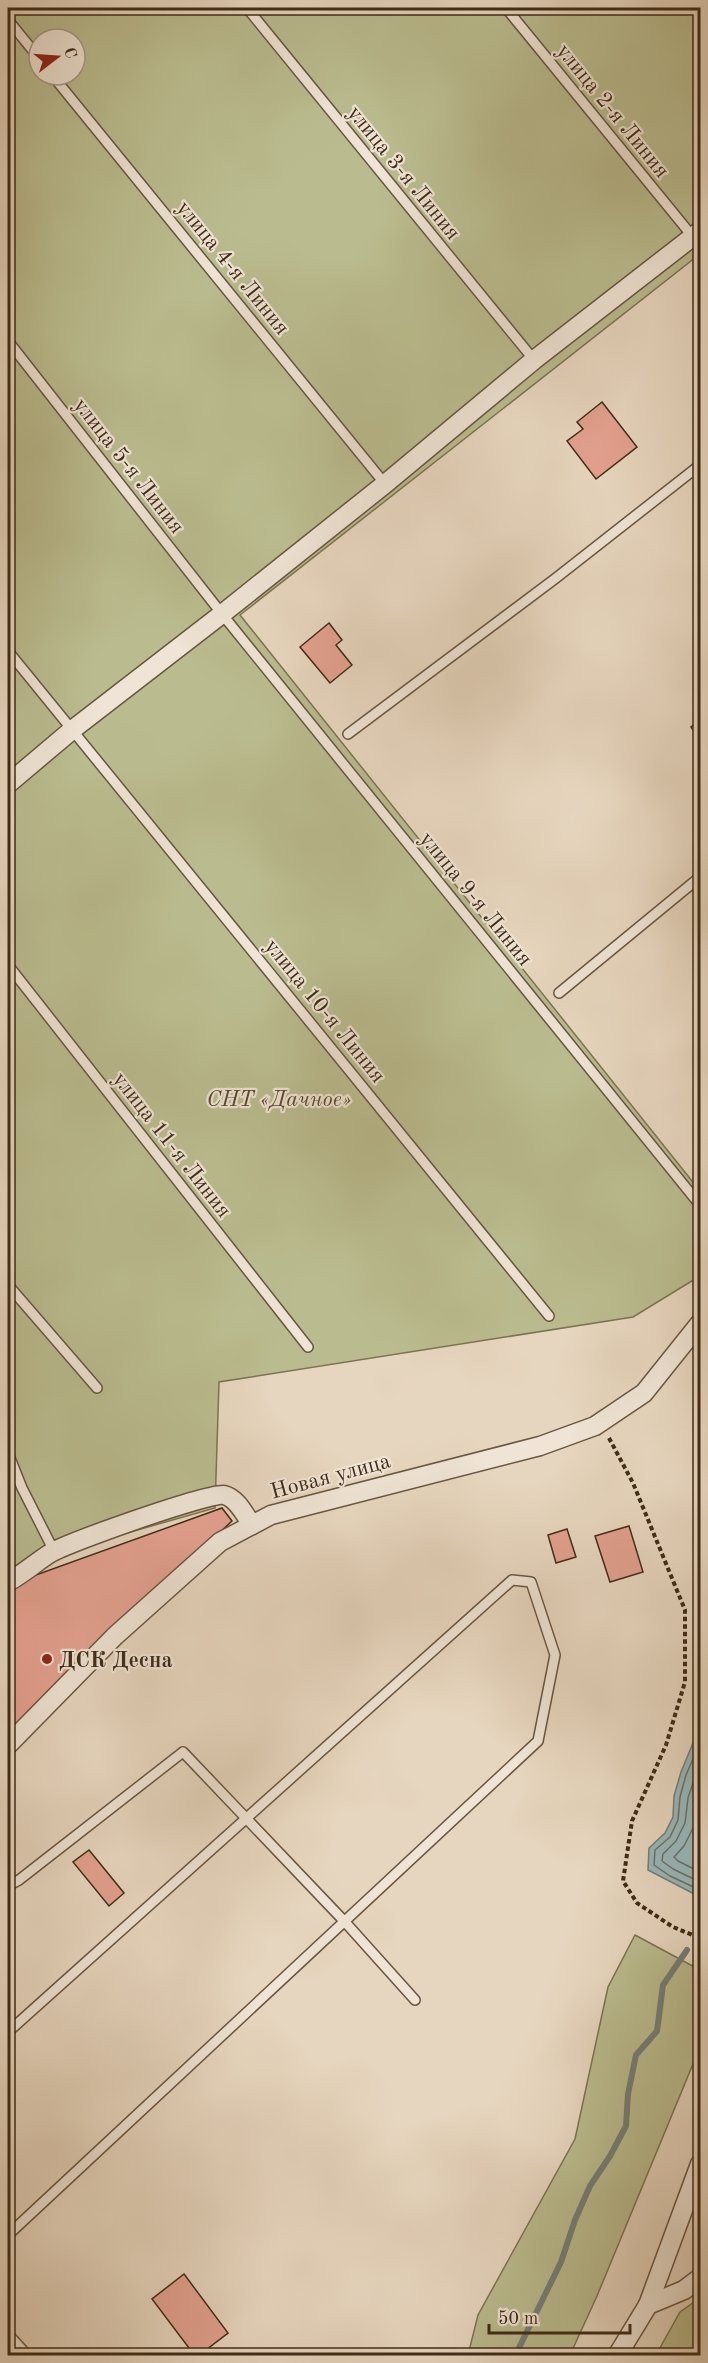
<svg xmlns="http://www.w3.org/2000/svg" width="708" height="2363" viewBox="0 0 708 2363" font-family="'Old Standard TT',serif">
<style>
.green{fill:#babc8f;stroke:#7c7453;stroke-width:1.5;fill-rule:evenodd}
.water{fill:#99b7ba;stroke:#757f79;stroke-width:1.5}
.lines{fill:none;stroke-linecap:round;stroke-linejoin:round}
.shore{stroke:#6c7168;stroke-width:1.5}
.stream{stroke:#757f79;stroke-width:6}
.building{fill:#e4a190;stroke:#3f2b17;stroke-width:1.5}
.service-casing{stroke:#695641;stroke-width:12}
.minor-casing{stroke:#695641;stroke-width:21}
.path{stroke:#3f2b17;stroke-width:4;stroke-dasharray:4.5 3;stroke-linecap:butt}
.service{stroke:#efe4d5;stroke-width:9}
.minor{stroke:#efe4d5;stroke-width:18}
.poi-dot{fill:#8f2418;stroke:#efe4d5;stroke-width:2}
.labels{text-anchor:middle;stroke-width:4.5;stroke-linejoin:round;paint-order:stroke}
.street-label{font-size:22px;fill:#3f2b17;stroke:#efe4d5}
.park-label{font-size:22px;font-style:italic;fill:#58482f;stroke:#efe4d5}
.poi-label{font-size:22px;font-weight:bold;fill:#3f2b17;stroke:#efe4d5;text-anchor:start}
</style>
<rect width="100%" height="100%" fill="#e7d6bf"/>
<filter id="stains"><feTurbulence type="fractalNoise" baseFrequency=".00333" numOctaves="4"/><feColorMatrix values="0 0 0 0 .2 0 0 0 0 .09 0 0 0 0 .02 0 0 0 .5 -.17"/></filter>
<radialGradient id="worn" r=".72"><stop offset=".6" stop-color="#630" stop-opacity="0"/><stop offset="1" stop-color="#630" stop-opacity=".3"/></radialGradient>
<!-- green -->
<g class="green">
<path d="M 8,8 L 700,8 L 700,254 L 240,615 L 700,1191 L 700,1276 L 633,1317 L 219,1382 L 215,1508 L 88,1544 L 8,1574 ZM 39,39 L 75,39 L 75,75 L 39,75 Z"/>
<path d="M 635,1935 L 700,1970 L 700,2047 L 597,2296 L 570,2355 L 468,2355 L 478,2315 L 575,2139 L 608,1987 Z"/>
<path d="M 700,2298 L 700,2355 L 656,2355 L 680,2312 Z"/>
</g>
<!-- water -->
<path class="water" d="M 700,1726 L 700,1897 L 648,1870 L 649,1848 L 665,1833 L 673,1817 L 674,1796 L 681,1772 Z"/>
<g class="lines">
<!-- shore -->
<g class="shore">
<path d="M 700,1743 L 686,1775 L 680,1797 L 678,1820 L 670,1837 L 655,1850 L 654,1865 L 670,1876 L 700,1890"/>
<path d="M 700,1762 L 688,1798 L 685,1823 L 676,1841 L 663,1854 L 662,1861 L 673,1869 L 700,1882"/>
<path d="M 700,1785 L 694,1826 L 684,1846 L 674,1857 L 678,1861 L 700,1872"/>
</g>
<!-- stream -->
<path class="stream" d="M 515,2356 L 561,2262 L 575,2220 L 590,2186 L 610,2156 L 626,2126 L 628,2094 L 636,2055 L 657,2031 L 663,1985 L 687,1950"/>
</g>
<!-- building -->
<g class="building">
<path d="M 602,402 L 637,447 L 596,479 L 567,441 L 583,429 L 577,422 Z"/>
<path d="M 329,623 L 342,640 L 336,645 L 352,665 L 330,683 L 300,647 Z"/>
<path d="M 700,720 L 700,740 L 691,727 Z"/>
<path d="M 222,1508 L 232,1521 L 8,1732 L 8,1585 Z"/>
<path d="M 629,1526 L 643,1572 L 610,1582 L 595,1536 Z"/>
<path d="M 567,1529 L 576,1557 L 556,1563 L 548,1535 Z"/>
<path d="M 89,1850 L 124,1893 L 109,1906 L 73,1862 Z"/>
<path d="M 184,2274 L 228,2333 L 198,2356 L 195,2356 L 152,2299 Z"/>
</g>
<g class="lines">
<!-- service casing -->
<g class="service-casing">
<g id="service">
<path d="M 247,8 L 534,360"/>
<path d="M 506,8 L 693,237"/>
<path d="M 8,20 L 39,58"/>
<path d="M 52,75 L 385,484"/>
<path d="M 8,341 L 222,614 L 700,1205"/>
<path d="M 8,651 L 549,1316"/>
<path d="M 348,734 L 556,578 L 700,465"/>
<path d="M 8,965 L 308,1347"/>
<path d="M 559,993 L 700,877"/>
<path d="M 8,1285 L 97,1388"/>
<path d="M 8,1453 L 22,1488 L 54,1551"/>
<path d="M 8,1886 L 19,1880 L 183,1752 L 345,1922 L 415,2000"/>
<path d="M 8,2032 L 512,1580 L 531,1582 L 555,1655 L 538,1741 L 8,2235"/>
<path d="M 8,2334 L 28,2356"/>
</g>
</g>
<!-- minor casing -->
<g class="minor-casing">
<g id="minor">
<path d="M 8,784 L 72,730 L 222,614 L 385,484 L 534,360 L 700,231"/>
<path d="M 8,1582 C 23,1574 35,1563 49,1554 C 66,1543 210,1492 224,1495 C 237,1498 245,1515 252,1525"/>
<path d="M 8,1745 L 115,1636 L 220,1542 L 271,1515 L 540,1446 L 595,1426 L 644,1393 L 700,1323"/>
<path d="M 648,2305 L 700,2164"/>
<path d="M 617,2356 L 648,2305 L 684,2290 L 700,2278"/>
</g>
</g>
<!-- path -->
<path class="path" d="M 609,1438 L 633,1483 L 685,1610 L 685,1682 L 666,1745 L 632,1821 L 623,1881 L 637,1903 L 673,1927 L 700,1938"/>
<!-- service -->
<use href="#service" class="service"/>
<!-- minor -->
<use href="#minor" class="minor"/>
</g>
<!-- markers -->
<circle class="poi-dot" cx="47" cy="1659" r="6"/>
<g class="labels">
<!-- street labels -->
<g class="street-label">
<text transform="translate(614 110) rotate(51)" y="8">улица 2-я Линия</text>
<text transform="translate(405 172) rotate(51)" y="8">улица 3-я Линия</text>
<text transform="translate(234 267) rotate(51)" y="8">улица 4-я Линия</text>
<text transform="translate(130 465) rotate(52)" y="8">улица 5-я Линия</text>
<text transform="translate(477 898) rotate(51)" y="8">улица 9-я Линия</text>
<text transform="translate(326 1010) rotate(51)" y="8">улица 10-я Линия</text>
<text transform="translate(173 1144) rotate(52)" y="8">улица 11-я Линия</text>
<text transform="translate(330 1475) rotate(-15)" y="8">Новая улица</text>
</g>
<!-- park labels -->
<g class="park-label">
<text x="279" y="1106">СНТ «Дачное»</text>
</g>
<!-- poi labels -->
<g class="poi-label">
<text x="59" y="1667">ДСК Десна</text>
</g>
</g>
<!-- margin -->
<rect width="708" height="2363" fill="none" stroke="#e7d6bf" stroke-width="30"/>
<rect x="9" y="9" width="690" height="2345" fill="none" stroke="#3f2b17" stroke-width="3"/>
<rect x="15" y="15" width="678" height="2333" fill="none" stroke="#3f2b17" stroke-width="1.5"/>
<!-- north arrow -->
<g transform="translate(57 57) rotate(73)"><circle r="28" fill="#efe4d5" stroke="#a99a89" stroke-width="1.5"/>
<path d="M0-4.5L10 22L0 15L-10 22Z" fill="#8f2418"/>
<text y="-9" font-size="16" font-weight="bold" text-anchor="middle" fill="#3f2b17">С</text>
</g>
<!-- scale -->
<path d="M489 2324v9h141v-9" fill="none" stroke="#3f2b17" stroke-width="3"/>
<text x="498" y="2324" font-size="18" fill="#3f2b17" stroke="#efe4d5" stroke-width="4.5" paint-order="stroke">50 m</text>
<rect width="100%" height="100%" filter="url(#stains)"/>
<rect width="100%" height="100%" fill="url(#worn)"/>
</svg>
